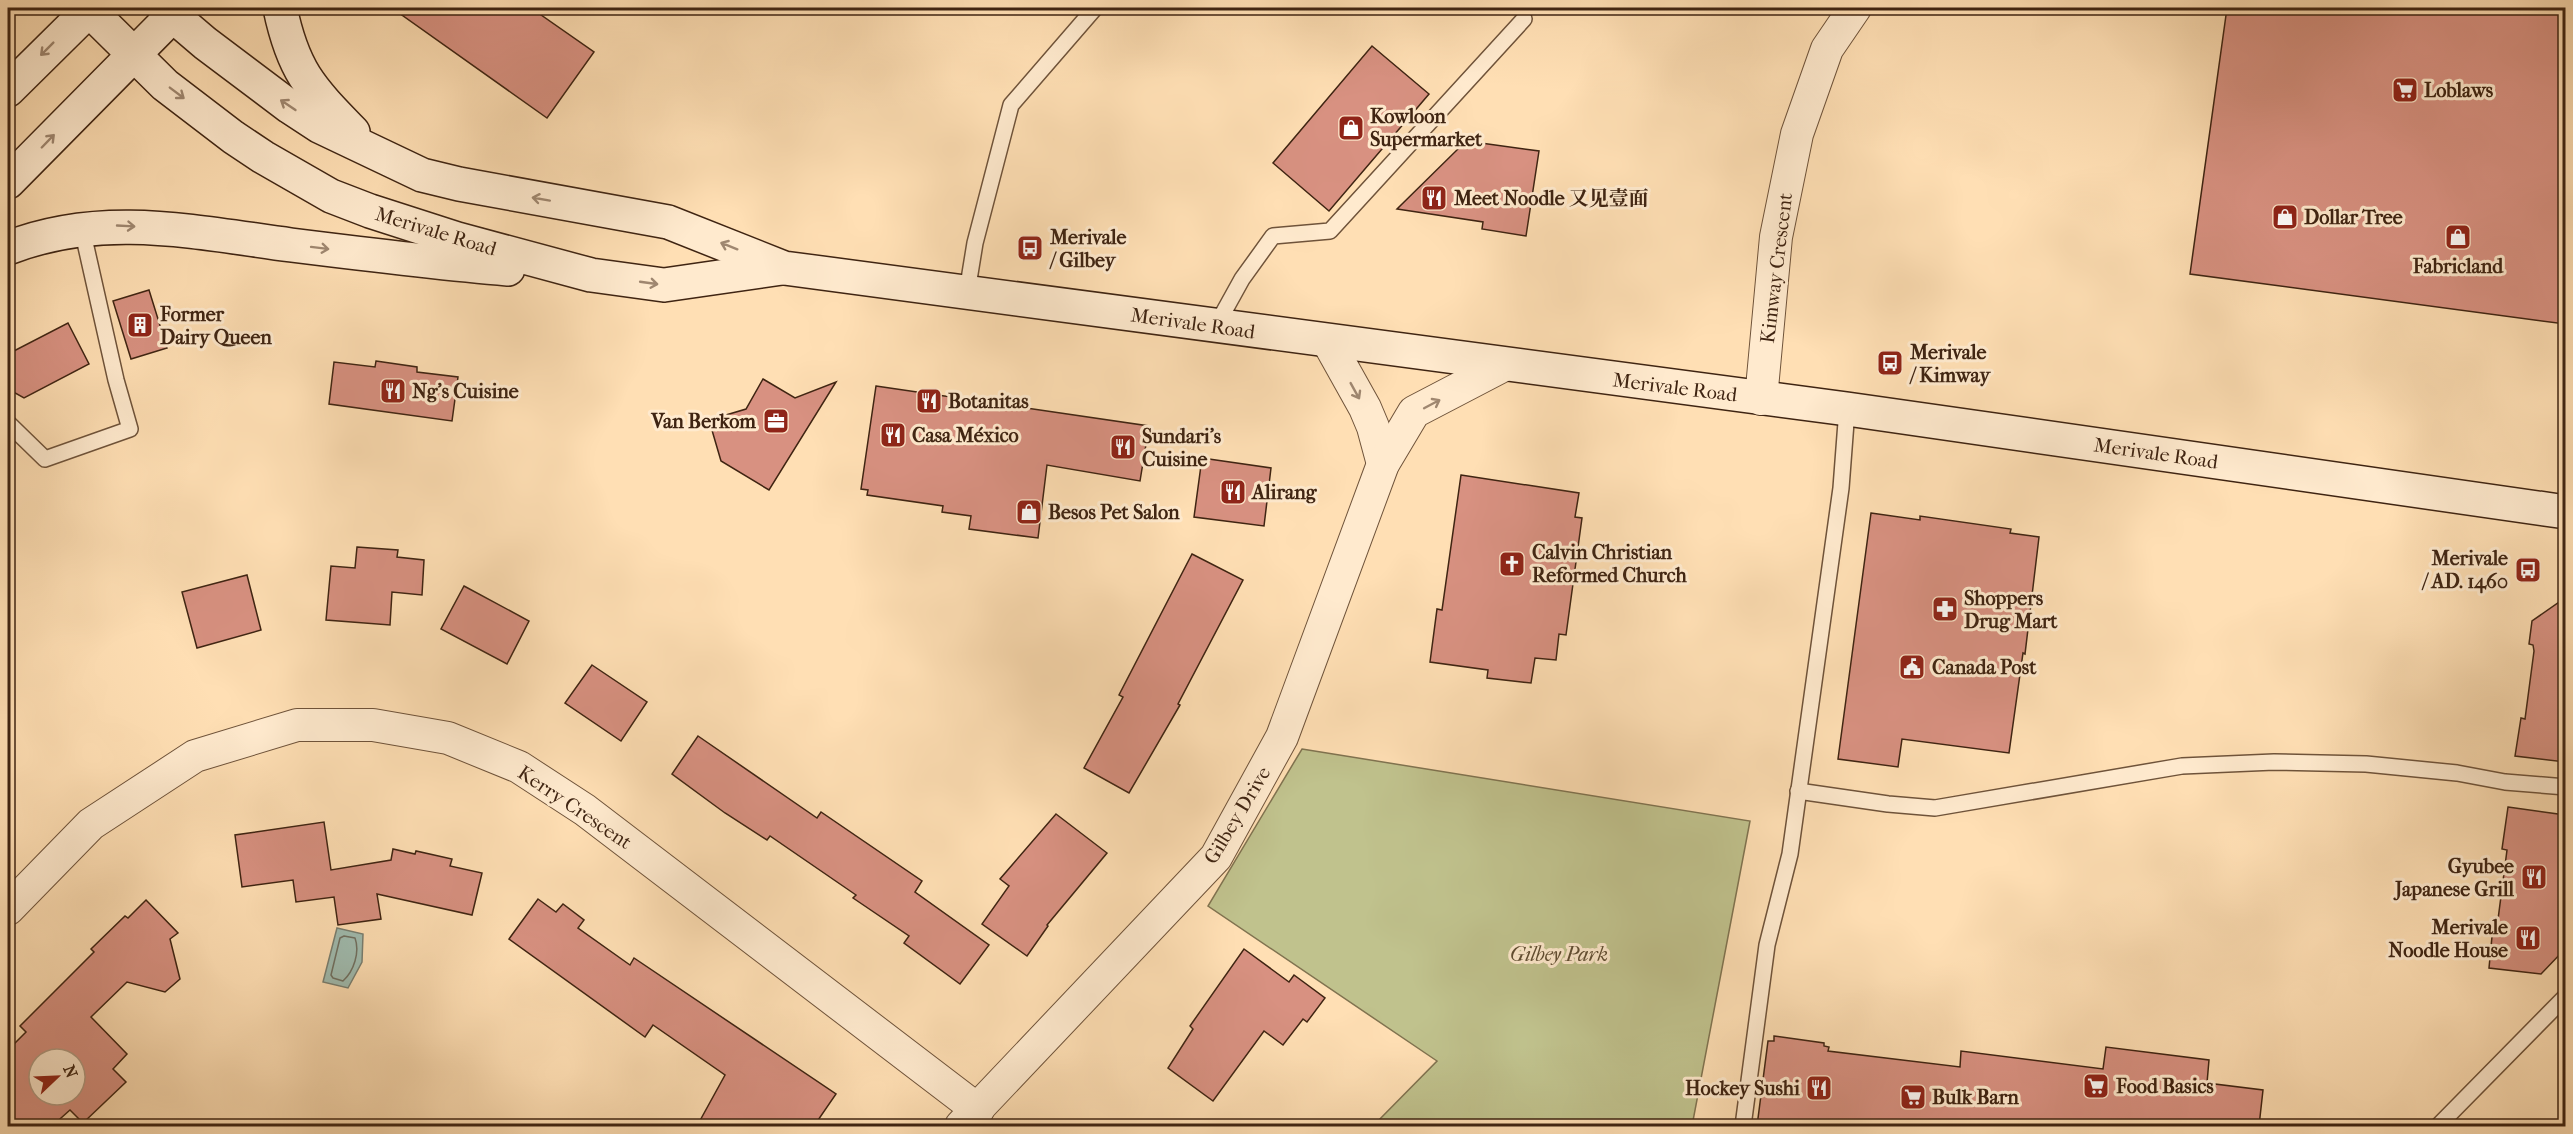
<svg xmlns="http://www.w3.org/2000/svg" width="2573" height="1134" viewBox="0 0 2573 1134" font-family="'IM FELL French Canon','Noto Serif SC',serif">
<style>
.green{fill:#c0c28d;stroke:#807350;stroke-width:1.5}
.water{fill:#a0bcb0;stroke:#797f71;stroke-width:1.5}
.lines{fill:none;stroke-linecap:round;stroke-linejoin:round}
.shore{stroke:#707061;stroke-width:1.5}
.building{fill:#d89181;stroke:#3f2412;stroke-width:1.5;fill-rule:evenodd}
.lane-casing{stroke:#6f533a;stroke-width:18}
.street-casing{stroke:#6f533a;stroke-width:34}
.secondary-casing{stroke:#3f2412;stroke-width:36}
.lane{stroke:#ffeace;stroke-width:15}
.street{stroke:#ffeace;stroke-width:32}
.secondary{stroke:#ffeace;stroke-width:33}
.oneway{stroke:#9f8770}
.labels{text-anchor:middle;stroke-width:6;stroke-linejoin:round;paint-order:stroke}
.poi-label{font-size:20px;font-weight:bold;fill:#3f2412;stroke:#ffeace;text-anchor:start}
.street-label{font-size:20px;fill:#3f2412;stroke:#ffeace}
.park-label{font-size:20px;font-style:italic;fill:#5f4c31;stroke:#ffeace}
</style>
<rect width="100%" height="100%" fill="#ffdfb4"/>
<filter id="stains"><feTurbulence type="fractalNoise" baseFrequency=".00333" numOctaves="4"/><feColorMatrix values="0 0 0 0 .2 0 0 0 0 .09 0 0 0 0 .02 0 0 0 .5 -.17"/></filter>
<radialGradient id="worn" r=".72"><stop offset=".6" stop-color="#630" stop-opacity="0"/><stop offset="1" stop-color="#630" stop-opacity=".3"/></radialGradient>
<!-- green -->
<path class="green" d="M 1302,749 L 1750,821 L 1692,1126 L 1373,1126 L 1437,1061 L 1208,906 Z"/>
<!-- water -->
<path class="water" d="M 337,928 L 363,934 L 362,962 L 348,988 L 323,982 Z"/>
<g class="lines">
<!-- shore -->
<path class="shore" d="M 344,936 L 355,938 C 360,952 354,971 343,981 L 333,978 L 331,975 L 340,938 Z"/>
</g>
<!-- building -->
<g class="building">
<path d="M 392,8 L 531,8 L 594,52 L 547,118 Z"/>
<path d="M 2227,8 L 2565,8 L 2565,324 L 2190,274 Z"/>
<path d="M 1372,46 L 1429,94 L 1329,211 L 1273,163 Z"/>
<path d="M 1459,140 L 1539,151 L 1526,236 L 1482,229 L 1483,222 L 1397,209 L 1458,149 Z"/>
<path d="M 149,290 L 167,348 L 131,359 L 113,301 Z"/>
<path d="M 68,323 L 89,364 L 24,398 L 8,389 L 8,354 Z"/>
<path d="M 376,361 L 417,367 L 417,372 L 458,377 L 452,421 L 329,404 L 334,362 L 375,367 Z"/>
<path d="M 763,379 L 795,398 L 836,382 L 769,490 L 721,461 L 709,420 L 746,409 Z"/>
<path d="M 876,386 L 1149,426 L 1140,481 L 1047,465 L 1038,538 L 969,529 L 971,516 L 942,512 L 943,506 L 867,495 L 868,490 L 861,489 Z"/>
<path d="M 1202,458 L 1271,468 L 1264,526 L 1194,517 Z"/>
<path d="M 1461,475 L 1579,493 L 1575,517 L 1582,518 L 1566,635 L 1559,634 L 1556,660 L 1535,658 L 1531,683 L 1487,678 L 1488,670 L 1430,662 L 1437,609 L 1442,610 Z"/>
<path d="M 1871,513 L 1920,520 L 1920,516 L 2011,529 L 2010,533 L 2039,537 L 2025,654 L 2023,653 L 2009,753 L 1902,739 L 1898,767 L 1838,759 Z"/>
<path d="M 357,547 L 398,550 L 397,557 L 424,560 L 422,595 L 392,592 L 390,625 L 326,620 L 331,566 L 355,568 Z"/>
<path d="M 1192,554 L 1243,580 L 1178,704 L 1180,705 L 1129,793 L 1084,768 L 1123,697 L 1119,695 Z"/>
<path d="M 247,575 L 261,630 L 197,648 L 182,592 Z"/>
<path d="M 464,586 L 529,621 L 507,664 L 441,629 Z"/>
<path d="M 2565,598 L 2565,762 L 2515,756 L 2521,718 L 2525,719 L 2534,651 L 2533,645 L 2529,644 L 2532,621 Z"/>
<path d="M 592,665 L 647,702 L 621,741 L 565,703 Z"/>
<path d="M 698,736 L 817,818 L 821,812 L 922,881 L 915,892 L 989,945 L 960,984 L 904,943 L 909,936 L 853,898 L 856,895 L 770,836 L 767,840 L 725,813 L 672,774 Z"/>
<path d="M 2508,807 L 2565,815 L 2565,949 L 2541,974 L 2489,968 L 2493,926 L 2497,927 L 2507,850 L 2502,849 Z"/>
<path d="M 1056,814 L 1107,853 L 1047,925 L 1048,926 L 1027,956 L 982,924 L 1009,886 L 1000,879 Z"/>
<path d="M 324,822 L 331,870 L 391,860 L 393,849 L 415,854 L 416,851 L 452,859 L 450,866 L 482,873 L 472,915 L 377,894 L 381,919 L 338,925 L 334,897 L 296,902 L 293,880 L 242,887 L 235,835 Z"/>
<path d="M 538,899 L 556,912 L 563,904 L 584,920 L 578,928 L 630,965 L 634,958 L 836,1094 L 814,1126 L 697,1126 L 725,1075 L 653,1025 L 645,1037 L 509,939 Z"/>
<path d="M 146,900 L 178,933 L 170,939 L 180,979 L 165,992 L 127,982 L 91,1017 L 127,1054 L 113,1069 L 126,1082 L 83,1123 L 70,1110 L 52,1126 L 15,1126 L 8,1119 L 8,1050 L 26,1032 L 20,1026 L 94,952 L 91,949 L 125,916 L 128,918 ZM 39,1059 L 75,1059 L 75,1095 L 39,1095 Z"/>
<path d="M 1244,949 L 1289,982 L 1294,975 L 1325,998 L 1307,1022 L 1303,1019 L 1283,1045 L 1264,1031 L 1213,1101 L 1168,1068 L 1193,1029 L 1190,1026 Z"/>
<path d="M 1774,1036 L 1824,1043 L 1824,1046 L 1829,1047 L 1828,1051 L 1960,1067 L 1961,1051 L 2103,1069 L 2106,1047 L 2209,1060 L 2207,1083 L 2263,1090 L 2259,1126 L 1757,1126 L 1768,1041 L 1774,1041 Z"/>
</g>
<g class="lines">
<!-- lane casing -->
<g class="lane-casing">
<g id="lane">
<path d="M 967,292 L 975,243 L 1011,105 L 1095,8"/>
<path d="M 1216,326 L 1242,279 L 1273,236 L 1330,231 L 1524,19"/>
<path d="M 8,423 L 45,459 L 130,429 L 116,380 L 82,229"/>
<path d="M 1798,791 L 1888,804 L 1935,808 L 2182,766 L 2274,762 L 2366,764 L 2457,773 L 2505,782 L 2566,787"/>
<path d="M 1743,1126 L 1767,945 L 1790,854 L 1841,488 L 1847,409"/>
<path d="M 2438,1126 L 2566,996"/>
</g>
</g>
<!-- street casing -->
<g class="street-casing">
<g id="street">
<path d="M 1327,340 L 1365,408 L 1373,427 L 1383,464"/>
<path d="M 1761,399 L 1776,237 L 1797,134 L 1827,49 L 1855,8"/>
<path d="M 8,909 L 91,824 L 195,756 L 297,725 L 373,725 L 448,738 L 519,767 L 585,810 L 978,1110"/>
<path d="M 961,1126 L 1216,857 L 1282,737 L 1383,464 L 1414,412 L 1506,364"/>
</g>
</g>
<!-- secondary casing -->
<g class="secondary-casing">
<g id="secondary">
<path d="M 164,8 L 205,43 L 290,107 L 319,126 L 422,175 L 459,184 L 668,222 L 784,268 L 1847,409 L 2566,512"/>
<path d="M 280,8 C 293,70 309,87 353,132"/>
<path d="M 89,10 L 165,85 L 233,137 L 263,157 L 331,196 L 370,211 L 457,239 L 591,275 L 664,285 L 782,268"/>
<path d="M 8,90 L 91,8"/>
<path d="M 8,182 L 180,8"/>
<path d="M 8,248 C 102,211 194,232 291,245 C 363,254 435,263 508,269"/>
</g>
</g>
<!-- lane -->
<use href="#lane" class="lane"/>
<!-- street -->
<use href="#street" class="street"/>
<!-- secondary -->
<use href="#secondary" class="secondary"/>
</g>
<!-- one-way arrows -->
<defs><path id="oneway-shaft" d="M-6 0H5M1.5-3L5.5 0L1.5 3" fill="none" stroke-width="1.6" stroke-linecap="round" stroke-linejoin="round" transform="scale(1.5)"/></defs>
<g class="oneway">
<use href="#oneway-shaft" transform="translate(47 49) rotate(135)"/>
<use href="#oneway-shaft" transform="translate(177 93) rotate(37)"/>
<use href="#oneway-shaft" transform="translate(288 105) rotate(-146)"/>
<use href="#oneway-shaft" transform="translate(48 141) rotate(-46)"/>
<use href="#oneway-shaft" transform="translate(541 199) rotate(-170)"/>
<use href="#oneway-shaft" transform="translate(126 226) rotate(3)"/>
<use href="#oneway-shaft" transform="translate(729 246) rotate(-158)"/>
<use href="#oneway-shaft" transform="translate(320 248) rotate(7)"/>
<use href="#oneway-shaft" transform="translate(649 283) rotate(8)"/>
<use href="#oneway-shaft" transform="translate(1355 391) rotate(61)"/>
<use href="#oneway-shaft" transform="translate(1432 404) rotate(-28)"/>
</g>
<!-- icons -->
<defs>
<g id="supermarket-square" transform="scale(1.35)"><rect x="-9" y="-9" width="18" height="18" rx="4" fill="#8f2418" stroke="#ffeace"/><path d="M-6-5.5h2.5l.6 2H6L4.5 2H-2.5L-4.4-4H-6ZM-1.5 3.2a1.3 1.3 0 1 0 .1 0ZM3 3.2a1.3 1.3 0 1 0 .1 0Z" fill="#fff"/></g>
<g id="shop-square" transform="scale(1.35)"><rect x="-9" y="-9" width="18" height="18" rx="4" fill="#8f2418" stroke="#ffeace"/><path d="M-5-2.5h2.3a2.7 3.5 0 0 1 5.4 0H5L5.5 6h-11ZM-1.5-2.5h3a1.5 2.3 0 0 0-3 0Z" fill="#fff"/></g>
<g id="restaurant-square" transform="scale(1.35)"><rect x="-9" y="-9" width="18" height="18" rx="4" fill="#8f2418" stroke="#ffeace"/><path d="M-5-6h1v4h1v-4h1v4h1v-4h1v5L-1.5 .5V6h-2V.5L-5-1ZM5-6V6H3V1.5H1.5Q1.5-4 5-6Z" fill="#fff"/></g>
<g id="bus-square" transform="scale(1.35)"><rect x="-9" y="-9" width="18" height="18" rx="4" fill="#8f2418" stroke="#ffeace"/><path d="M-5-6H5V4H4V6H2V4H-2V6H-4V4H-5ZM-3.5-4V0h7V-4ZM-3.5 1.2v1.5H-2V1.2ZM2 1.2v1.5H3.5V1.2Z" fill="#fff"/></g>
<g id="building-square" transform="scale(1.35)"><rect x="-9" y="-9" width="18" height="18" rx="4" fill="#8f2418" stroke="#ffeace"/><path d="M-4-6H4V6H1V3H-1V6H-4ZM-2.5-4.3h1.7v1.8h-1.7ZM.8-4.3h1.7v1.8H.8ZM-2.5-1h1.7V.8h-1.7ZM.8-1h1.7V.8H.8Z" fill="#fff"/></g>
<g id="office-square" transform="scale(1.35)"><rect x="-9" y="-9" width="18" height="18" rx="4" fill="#8f2418" stroke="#ffeace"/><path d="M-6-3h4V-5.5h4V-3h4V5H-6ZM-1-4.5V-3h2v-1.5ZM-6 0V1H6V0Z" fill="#fff"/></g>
<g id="church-square" transform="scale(1.35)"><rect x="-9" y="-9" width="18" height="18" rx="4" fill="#8f2418" stroke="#ffeace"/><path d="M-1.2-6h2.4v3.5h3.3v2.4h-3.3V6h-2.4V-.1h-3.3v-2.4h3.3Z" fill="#fff"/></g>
<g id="pharmacy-square" transform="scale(1.35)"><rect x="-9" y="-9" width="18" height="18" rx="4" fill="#8f2418" stroke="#ffeace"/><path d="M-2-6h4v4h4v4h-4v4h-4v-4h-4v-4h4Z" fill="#fff"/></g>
<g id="civic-square" transform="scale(1.35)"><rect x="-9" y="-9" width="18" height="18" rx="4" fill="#8f2418" stroke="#ffeace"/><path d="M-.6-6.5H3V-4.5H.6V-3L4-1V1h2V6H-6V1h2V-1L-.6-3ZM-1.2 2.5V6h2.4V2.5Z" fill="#fff"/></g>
</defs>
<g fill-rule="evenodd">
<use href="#supermarket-square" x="2405" y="90"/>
<use href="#shop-square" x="1351" y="128"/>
<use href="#restaurant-square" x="1434" y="198"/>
<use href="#shop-square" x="2285" y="217"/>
<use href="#shop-square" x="2458" y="237"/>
<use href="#bus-square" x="1030" y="248"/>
<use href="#building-square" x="140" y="325"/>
<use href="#bus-square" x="1890" y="363"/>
<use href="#restaurant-square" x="393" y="391"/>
<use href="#restaurant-square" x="929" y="401"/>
<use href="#office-square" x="776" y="421"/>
<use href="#restaurant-square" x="893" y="435"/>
<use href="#restaurant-square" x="1123" y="447"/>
<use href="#restaurant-square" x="1233" y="492"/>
<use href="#shop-square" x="1029" y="512"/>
<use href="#church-square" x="1512" y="564"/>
<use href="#bus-square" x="2528" y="570"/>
<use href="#pharmacy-square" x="1945" y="609"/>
<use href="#civic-square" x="1912" y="667"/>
<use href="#restaurant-square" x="2534" y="877"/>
<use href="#restaurant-square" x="2528" y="938"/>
<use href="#supermarket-square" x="2096" y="1086"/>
<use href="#restaurant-square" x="1819" y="1088"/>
<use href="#supermarket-square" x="1913" y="1097"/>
</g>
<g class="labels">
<!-- poi labels -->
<g class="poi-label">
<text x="2424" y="97">Loblaws</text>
<text x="1370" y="123">Kowloon<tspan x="1370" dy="23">Supermarket</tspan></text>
<text x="1454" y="205">Meet Noodle 又见壹面</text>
<text x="2304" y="224">Dollar Tree</text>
<text x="1050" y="244">Merivale<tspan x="1050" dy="23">/ Gilbey</tspan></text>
<text x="2458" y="273" text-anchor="middle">Fabricland</text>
<text x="160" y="321">Former<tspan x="160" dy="23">Dairy Queen</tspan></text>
<text x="1910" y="359">Merivale<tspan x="1910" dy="23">/ Kimway</tspan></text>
<text x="412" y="398">Ng's Cuisine</text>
<text x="948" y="408">Botanitas</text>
<text x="756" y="428" text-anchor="end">Van Berkom</text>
<text x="912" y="442">Casa México</text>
<text x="1142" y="443">Sundari's<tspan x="1142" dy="23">Cuisine</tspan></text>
<text x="1252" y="499">Alirang</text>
<text x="1048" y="519">Besos Pet Salon</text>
<text x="1532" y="559">Calvin Christian<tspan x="1532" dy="23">Reformed Church</tspan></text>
<text x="2508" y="565" text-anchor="end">Merivale<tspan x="2508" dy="23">/ AD. 1460</tspan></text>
<text x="1964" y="605">Shoppers<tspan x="1964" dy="23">Drug Mart</tspan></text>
<text x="1932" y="674">Canada Post</text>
<text x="2514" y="873" text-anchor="end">Gyubee<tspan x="2514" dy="23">Japanese Grill</tspan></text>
<text x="2508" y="934" text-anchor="end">Merivale<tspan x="2508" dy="23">Noodle House</tspan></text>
<text x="2116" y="1093">Food Basics</text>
<text x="1800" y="1095" text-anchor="end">Hockey Sushi</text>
<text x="1932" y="1104">Bulk Barn</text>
</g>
<!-- street labels -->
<g class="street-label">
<text transform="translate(436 231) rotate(17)" y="7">Merivale Road</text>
<text transform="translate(1776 268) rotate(-83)" y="7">Kimway Crescent</text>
<text transform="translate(1193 323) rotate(8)" y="7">Merivale Road</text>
<text transform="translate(1675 387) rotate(7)" y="7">Merivale Road</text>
<text transform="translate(2156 453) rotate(8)" y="7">Merivale Road</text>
<text transform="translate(575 807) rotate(34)" y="7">Kerry Crescent</text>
<text transform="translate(1237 815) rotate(-59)" y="7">Gilbey Drive</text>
</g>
<!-- park labels -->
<g class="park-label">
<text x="1559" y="961">Gilbey Park</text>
</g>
</g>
<!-- margin -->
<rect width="2573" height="1134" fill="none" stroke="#ffdfb4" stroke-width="30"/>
<rect x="9" y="9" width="2555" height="1116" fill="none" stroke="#3f2412" stroke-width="3"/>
<rect x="15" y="15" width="2543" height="1104" fill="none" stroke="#3f2412" stroke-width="1.5"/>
<!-- north arrow -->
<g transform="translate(57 1077) rotate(67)"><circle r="28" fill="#ffeace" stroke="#b29b83" stroke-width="1.5"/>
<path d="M0-4.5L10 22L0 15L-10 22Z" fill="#8f2418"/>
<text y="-9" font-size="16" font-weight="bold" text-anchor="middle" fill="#3f2412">N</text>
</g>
<rect width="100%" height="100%" filter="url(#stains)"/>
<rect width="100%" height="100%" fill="url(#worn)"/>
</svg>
